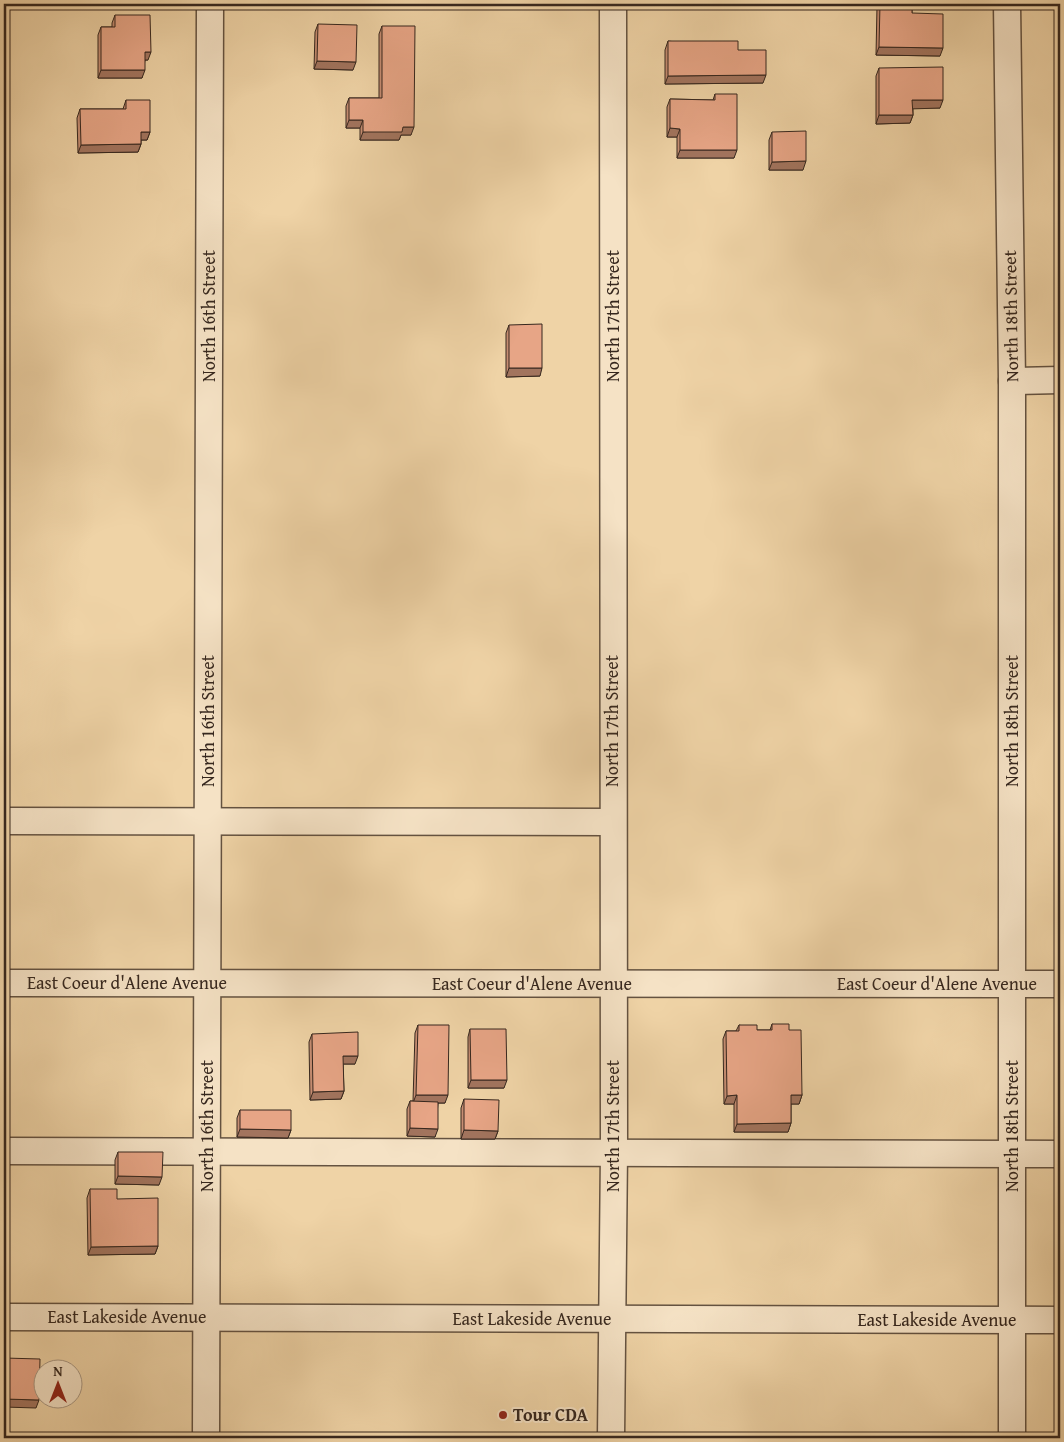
<svg xmlns="http://www.w3.org/2000/svg" width="1064" height="1442" viewBox="0 0 1064 1442" font-family="'Gentium Book Plus',serif">
<style>
.lines{fill:none;stroke-linecap:round;stroke-linejoin:round}
.minor-casing{stroke:#645240;stroke-width:29}
.minor{stroke:#f5e2c5;stroke-width:26}
.wall{fill:#c78e73;stroke:#36271e}
.shaded-wall{fill:#a2745e;stroke:#36271e}
.building{fill:#e7a586;stroke:#36271e}
.poi-dot{fill:#8f2418;stroke:#f5e2c5;stroke-width:2}
.labels{text-anchor:middle;stroke-width:4;stroke-linejoin:round;paint-order:stroke}
.street-label{font-size:18px;fill:#36271e;stroke:#f5e2c5}
.poi-label{font-size:18px;font-weight:bold;fill:#36271e;stroke:#f5e2c5;text-anchor:start}
</style>
<rect width="100%" height="100%" fill="#efd3a6"/>
<filter id="stains"><feTurbulence type="fractalNoise" baseFrequency=".004" numOctaves="4"/><feColorMatrix values="0 0 0 0 .2 0 0 0 0 .09 0 0 0 0 .02 0 0 0 .5 -.17"/></filter>
<radialGradient id="worn" r=".72"><stop offset=".6" stop-color="#630" stop-opacity="0"/><stop offset="1" stop-color="#630" stop-opacity=".3"/></radialGradient>
<g class="lines">
<!-- minor casing -->
<g class="minor-casing">
<g id="minor">
<path d="M 1007,4 L 1012,381 L 1012,1438"/>
<path d="M 1012,381 L 1060,380"/>
<path d="M 4,821 L 612,822"/>
<path d="M 4,983 L 1060,984"/>
<path d="M 4,1151 L 1060,1154"/>
<path d="M 4,1317 L 1060,1320"/>
<path d="M 206,1438 L 210,4"/>
<path d="M 611,1438 L 614,1151 L 613,4"/>
</g>
</g>
<!-- minor -->
<use href="#minor" class="minor"/>
</g>
<!-- wall -->
<g class="wall">
<path d="M 878,4 L 912,4 L 912,13 L 940,56 L 876,55 L 877,6 Z"/>
<path d="M 115,15 L 148,60 L 145,60 L 142,78 L 98,78 L 98,35 L 101,27 L 112,27 L 112,23 Z"/>
<path d="M 318,24 L 353,70 L 314,69 L 315,32 Z"/>
<path d="M 382,26 L 411,135 L 401,135 L 399,140 L 360,140 L 360,128 L 346,128 L 346,106 L 349,98 L 379,98 L 379,34 Z"/>
<path d="M 668,41 L 738,50 L 763,83 L 665,84 L 665,50 Z"/>
<path d="M 879,68 L 940,108 L 913,108 L 913,115 L 910,123 L 876,124 L 876,76 Z"/>
<path d="M 715,94 L 734,158 L 677,158 L 677,137 L 667,137 L 667,107 L 670,99 L 713,100 Z"/>
<path d="M 126,100 L 150,132 L 147,140 L 141,140 L 141,144 L 138,152 L 78,153 L 77,118 L 80,109 L 123,109 Z"/>
<path d="M 772,132 L 803,170 L 769,170 L 769,140 Z"/>
<path d="M 509,325 L 540,376 L 506,377 L 506,333 Z"/>
<path d="M 772,1024 L 789,1030 L 802,1095 L 799,1104 L 791,1104 L 791,1123 L 788,1132 L 734,1132 L 734,1104 L 724,1104 L 723,1039 L 726,1031 L 736,1031 L 739,1025 L 757,1030 L 770,1030 Z"/>
<path d="M 418,1025 L 445,1103 L 438,1103 L 435,1137 L 407,1136 L 407,1109 L 410,1101 L 413,1101 L 415,1033 Z"/>
<path d="M 470,1029 L 504,1088 L 468,1088 L 468,1037 Z"/>
<path d="M 312,1034 L 355,1064 L 343,1064 L 344,1091 L 341,1099 L 310,1100 L 309,1042 Z"/>
<path d="M 464,1099 L 498,1131 L 495,1139 L 461,1139 L 461,1108 Z"/>
<path d="M 240,1110 L 291,1130 L 288,1138 L 237,1137 L 237,1118 Z"/>
<path d="M 118,1152 L 159,1185 L 115,1184 L 115,1160 Z"/>
<path d="M 90,1189 L 117,1199 L 158,1246 L 155,1254 L 88,1255 L 87,1198 Z"/>
</g>
<!-- shaded-wall -->
<g class="shaded-wall">
<path d="M 879,47 L 943,48 L 940,56 L 876,55 Z"/>
<path d="M 145,52 L 151,52 L 148,60 L 142,60 Z"/>
<path d="M 317,61 L 356,62 L 353,70 L 314,69 Z"/>
<path d="M 101,70 L 145,70 L 142,78 L 98,78 Z"/>
<path d="M 766,75 L 763,83 L 665,84 L 668,76 Z"/>
<path d="M 912,100 L 943,100 L 940,108 L 909,109 Z"/>
<path d="M 879,115 L 913,115 L 910,123 L 876,124 Z"/>
<path d="M 349,120 L 363,120 L 360,128 L 346,128 Z"/>
<path d="M 403,127 L 414,127 L 411,135 L 401,135 L 399,140 L 360,140 L 363,132 Z"/>
<path d="M 670,128 L 680,129 L 677,137 L 667,137 Z"/>
<path d="M 141,132 L 150,132 L 147,140 L 138,140 Z"/>
<path d="M 141,144 L 138,152 L 78,153 L 81,145 Z"/>
<path d="M 680,150 L 737,150 L 734,158 L 677,158 Z"/>
<path d="M 806,161 L 803,170 L 769,170 L 772,162 Z"/>
<path d="M 509,368 L 542,368 L 540,376 L 506,377 Z"/>
<path d="M 343,1056 L 358,1056 L 355,1064 L 340,1064 Z"/>
<path d="M 471,1080 L 507,1080 L 504,1088 L 468,1088 Z"/>
<path d="M 344,1091 L 341,1099 L 310,1100 L 313,1092 Z"/>
<path d="M 416,1095 L 448,1095 L 445,1103 L 413,1103 Z"/>
<path d="M 737,1095 L 734,1104 L 724,1104 L 727,1096 Z"/>
<path d="M 791,1095 L 802,1095 L 799,1104 L 788,1104 Z"/>
<path d="M 791,1123 L 788,1132 L 734,1132 L 737,1124 Z"/>
<path d="M 410,1128 L 438,1129 L 435,1137 L 407,1136 Z"/>
<path d="M 240,1129 L 291,1130 L 288,1138 L 237,1137 Z"/>
<path d="M 464,1130 L 498,1131 L 495,1139 L 461,1139 Z"/>
<path d="M 118,1176 L 162,1177 L 159,1185 L 115,1184 Z"/>
<path d="M 158,1246 L 155,1254 L 88,1255 L 91,1247 Z"/>
<path d="M 4,1399 L 39,1400 L 36,1408 L 4,1407 Z"/>
</g>
<!-- building -->
<g class="building">
<path d="M 880,4 L 912,4 L 912,13 L 943,14 L 943,48 L 879,47 Z"/>
<path d="M 115,15 L 150,15 L 151,52 L 145,52 L 145,70 L 101,70 L 101,27 L 115,27 Z"/>
<path d="M 318,24 L 357,25 L 356,62 L 317,61 Z"/>
<path d="M 382,26 L 415,26 L 414,127 L 403,127 L 402,132 L 363,132 L 363,120 L 349,120 L 349,98 L 382,98 Z"/>
<path d="M 668,41 L 738,41 L 738,50 L 766,50 L 766,75 L 668,76 Z"/>
<path d="M 943,67 L 943,100 L 912,100 L 913,115 L 879,115 L 879,68 Z"/>
<path d="M 715,94 L 737,94 L 737,150 L 680,150 L 680,129 L 670,128 L 670,99 L 715,100 Z"/>
<path d="M 126,100 L 150,100 L 150,132 L 141,132 L 141,144 L 81,145 L 80,109 L 126,109 Z"/>
<path d="M 806,131 L 806,161 L 772,162 L 772,132 Z"/>
<path d="M 542,324 L 542,368 L 509,368 L 509,325 Z"/>
<path d="M 772,1024 L 789,1024 L 789,1030 L 801,1030 L 802,1095 L 791,1095 L 791,1123 L 737,1124 L 737,1095 L 727,1096 L 726,1031 L 739,1031 L 739,1025 L 757,1025 L 757,1030 L 772,1030 Z"/>
<path d="M 418,1025 L 449,1025 L 448,1095 L 416,1095 Z"/>
<path d="M 470,1029 L 506,1029 L 507,1080 L 471,1080 Z"/>
<path d="M 358,1032 L 358,1056 L 343,1056 L 344,1091 L 313,1092 L 312,1034 Z"/>
<path d="M 464,1099 L 499,1100 L 498,1131 L 464,1130 Z"/>
<path d="M 410,1101 L 438,1102 L 438,1129 L 410,1128 Z"/>
<path d="M 240,1110 L 291,1110 L 291,1130 L 240,1129 Z"/>
<path d="M 118,1152 L 163,1152 L 162,1177 L 118,1176 Z"/>
<path d="M 90,1189 L 117,1189 L 117,1199 L 158,1198 L 158,1246 L 91,1247 Z"/>
<path d="M 4,1358 L 40,1359 L 39,1400 L 4,1399 Z"/>
</g>
<!-- markers -->
<circle class="poi-dot" cx="503" cy="1415" r="5"/>
<g class="labels">
<!-- street labels -->
<g class="street-label">
<text transform="translate(209 316) rotate(-90)" y="6">North 16th Street</text>
<text transform="translate(613 316) rotate(-90)" y="6">North 17th Street</text>
<text transform="translate(1011 316) rotate(-91)" y="6">North 18th Street</text>
<text transform="translate(208 721) rotate(-90)" y="6">North 16th Street</text>
<text transform="translate(612 721) rotate(-90)" y="6">North 17th Street</text>
<text transform="translate(1012 721) rotate(-90)" y="6">North 18th Street</text>
<text x="127" y="989">East Coeur d'Alene Avenue</text>
<text x="532" y="990">East Coeur d'Alene Avenue</text>
<text x="937" y="990">East Coeur d'Alene Avenue</text>
<text transform="translate(207 1126) rotate(-90)" y="6">North 16th Street</text>
<text transform="translate(613 1126) rotate(-90)" y="6">North 17th Street</text>
<text transform="translate(1012 1126) rotate(-90)" y="6">North 18th Street</text>
<text x="127" y="1323">East Lakeside Avenue</text>
<text x="532" y="1325">East Lakeside Avenue</text>
<text x="937" y="1326">East Lakeside Avenue</text>
</g>
<!-- poi labels -->
<g class="poi-label">
<text x="513" y="1421">Tour CDA</text>
</g>
</g>
<!-- margin -->
<rect width="1064" height="1442" fill="none" stroke="#efd3a6" stroke-width="20"/>
<rect x="5" y="5" width="1054" height="1432" fill="none" stroke="#36271e" stroke-width="2.5"/>
<rect x="10" y="10" width="1044" height="1422" fill="none" stroke="#36271e"/>
<!-- north arrow -->
<g transform="translate(58 1384)"><circle r="24" fill="#f5e2c5" stroke="#a99782"/>
<path d="M0-4L9 19L0 12L-9 19Z" fill="#8f2418"/>
<text y="-8" font-size="14" font-weight="bold" text-anchor="middle" fill="#36271e">N</text>
</g>
<rect width="100%" height="100%" filter="url(#stains)"/>
<rect width="100%" height="100%" fill="url(#worn)"/>
</svg>
